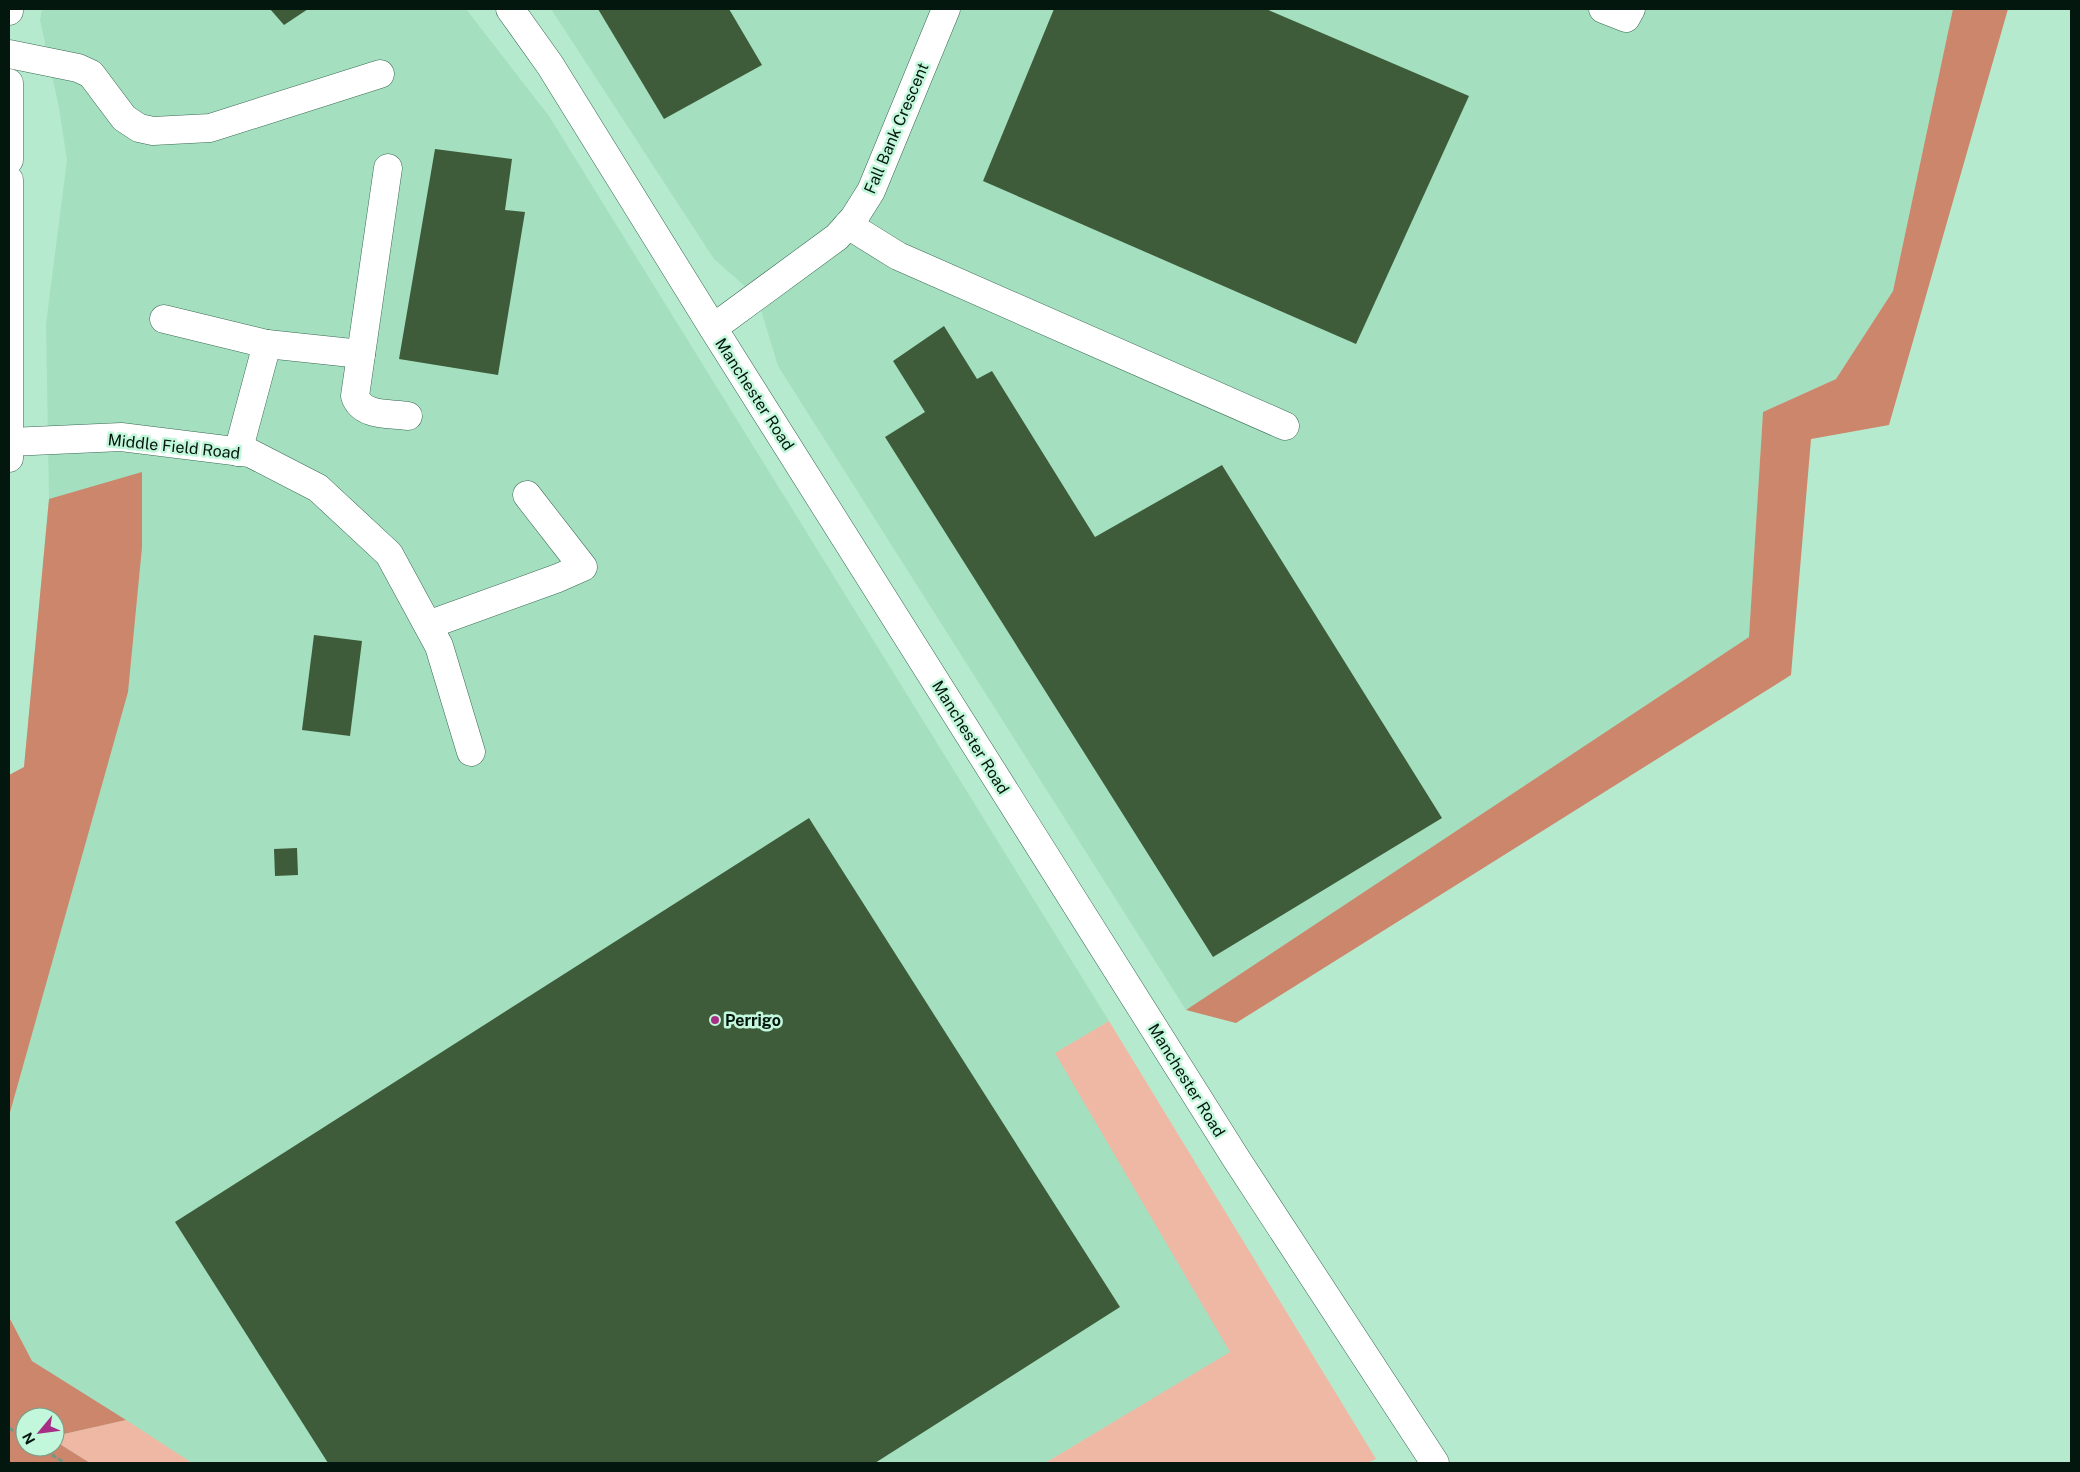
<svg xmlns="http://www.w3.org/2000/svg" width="2080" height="1472" viewBox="0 0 2080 1472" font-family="'Public Sans',sans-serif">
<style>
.built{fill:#a4dfbf}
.green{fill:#eeb8a4}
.forest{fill:#cb866c}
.building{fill:#3e5c39}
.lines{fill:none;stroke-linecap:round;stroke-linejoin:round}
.minor-casing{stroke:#396952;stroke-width:29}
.highway-casing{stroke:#396952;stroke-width:29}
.path{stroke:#719884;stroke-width:3;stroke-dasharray:5 2.5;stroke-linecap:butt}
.minor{stroke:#fff;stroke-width:28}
.highway{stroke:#fff;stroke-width:28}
.poi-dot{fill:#a62e85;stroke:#c2f7db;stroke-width:2}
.labels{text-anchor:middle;stroke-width:5;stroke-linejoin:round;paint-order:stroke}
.street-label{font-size:16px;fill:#04170e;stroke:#c2f7db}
.poi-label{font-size:16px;font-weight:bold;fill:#04170e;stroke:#c2f7db;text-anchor:start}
</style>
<rect width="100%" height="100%" fill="#b6eace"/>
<!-- built -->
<g class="built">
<path d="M 42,9 L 466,9 L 549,116 L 1109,1021 L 1056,1053 L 1231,1352 L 1045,1463 L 192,1463 L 32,1361 L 9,1317 L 9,1116 L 100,790 L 24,767 L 49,499 L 46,324 L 67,160 L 59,108 L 40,20 Z"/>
<path d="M 551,9 L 1953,9 L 1893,291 L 1836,379 L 1763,412 L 1749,637 L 1186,1010 L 778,366 L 757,297 L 714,259 Z"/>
</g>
<!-- green -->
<g class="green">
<path d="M 1109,1021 L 1376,1459 L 1367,1463 L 1045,1463 L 1230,1352 L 1055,1053 Z"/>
<path d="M 126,1420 L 192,1463 L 90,1463 L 55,1441 L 55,1436 Z"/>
</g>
<!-- forest -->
<g class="forest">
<path d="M 1953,9 L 2008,9 L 1889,425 L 1811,439 L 1791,675 L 1236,1023 L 1186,1010 L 1749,637 L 1763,412 L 1836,379 L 1893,291 Z"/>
<path d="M 142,472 L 142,547 L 128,692 L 9,1116 L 9,775 L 24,767 L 49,499 Z"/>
<path d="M 9,1317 L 32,1361 L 126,1420 L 55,1436 L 55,1417 L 25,1417 L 25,1447 L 55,1447 L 55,1441 L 90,1463 L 9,1463 Z"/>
</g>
<!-- building -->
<g class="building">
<path d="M 270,9 L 308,9 L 284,25 Z"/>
<path d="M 598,9 L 729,9 L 762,65 L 664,119 Z"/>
<path d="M 1054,9 L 1266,9 L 1469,96 L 1356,344 L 983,181 Z"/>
<path d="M 435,149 L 512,159 L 505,210 L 525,212 L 498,375 L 399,359 Z"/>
<path d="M 944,326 L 977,379 L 992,371 L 1095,537 L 1222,465 L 1442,818 L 1213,957 L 885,437 L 925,412 L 893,361 Z"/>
<path d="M 314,635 L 362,641 L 350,736 L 302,730 Z"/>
<path d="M 809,818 L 1120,1307 L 875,1463 L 328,1463 L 175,1222 Z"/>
<path d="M 297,848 L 298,875 L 275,876 L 274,849 Z"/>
</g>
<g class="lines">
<!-- minor casing -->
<g class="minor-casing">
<g id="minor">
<path d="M 1603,9 L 1626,18 L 1631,9"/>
<path d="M 9,11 L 9,9"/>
<path d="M 9,54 L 78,68 L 91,74 L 124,118 L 139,128 L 153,131 L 210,128 L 380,74"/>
<path d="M 9,83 L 9,160"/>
<path d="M 388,168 L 355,396 C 362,417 390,413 408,416"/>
<path d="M 9,180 L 9,458"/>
<path d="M 848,225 L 898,256 L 1285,426"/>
<path d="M 164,319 L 267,344 L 238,452"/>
<path d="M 713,328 L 837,237 L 854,218 L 871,191 L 946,9"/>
<path d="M 267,344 L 361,354"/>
<path d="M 10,442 L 121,437 L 250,453 L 318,488 L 389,554 L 439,646 L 471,752"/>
<path d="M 428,625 L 558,578 L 583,567 L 527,495"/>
</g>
</g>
<!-- highway casing -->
<g class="highway-casing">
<path id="highway" d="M 510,9 L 550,65 L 713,328 L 1237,1160 L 1435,1463"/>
</g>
<!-- path -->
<g class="path">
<path d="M 9,1428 L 25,1438"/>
<path d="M 39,1447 L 65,1463"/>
</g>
<!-- minor -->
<use href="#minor" class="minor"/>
<!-- highway -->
<use href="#highway" class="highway"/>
</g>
<!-- markers -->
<circle class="poi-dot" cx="715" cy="1020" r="5"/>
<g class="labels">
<!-- street labels -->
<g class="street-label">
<text transform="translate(896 128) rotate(-67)" y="6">Fall Bank Crescent</text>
<text transform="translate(755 394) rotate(57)" y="6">Manchester Road</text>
<text transform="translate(174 446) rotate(6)" y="6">Middle Field Road</text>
<text transform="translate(971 737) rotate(58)" y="6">Manchester Road</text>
<text transform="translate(1187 1080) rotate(58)" y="6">Manchester Road</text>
</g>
<!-- poi labels -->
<g class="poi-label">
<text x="725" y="1026">Perrigo</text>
</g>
</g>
<!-- border -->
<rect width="2080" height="1472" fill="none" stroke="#04170e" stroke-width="20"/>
<!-- north arrow -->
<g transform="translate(40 1432) rotate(241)"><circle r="24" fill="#c2f7db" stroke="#769d89"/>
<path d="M0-4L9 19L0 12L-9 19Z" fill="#a62e85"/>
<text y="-8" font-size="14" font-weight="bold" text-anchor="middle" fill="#04170e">N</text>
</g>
</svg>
